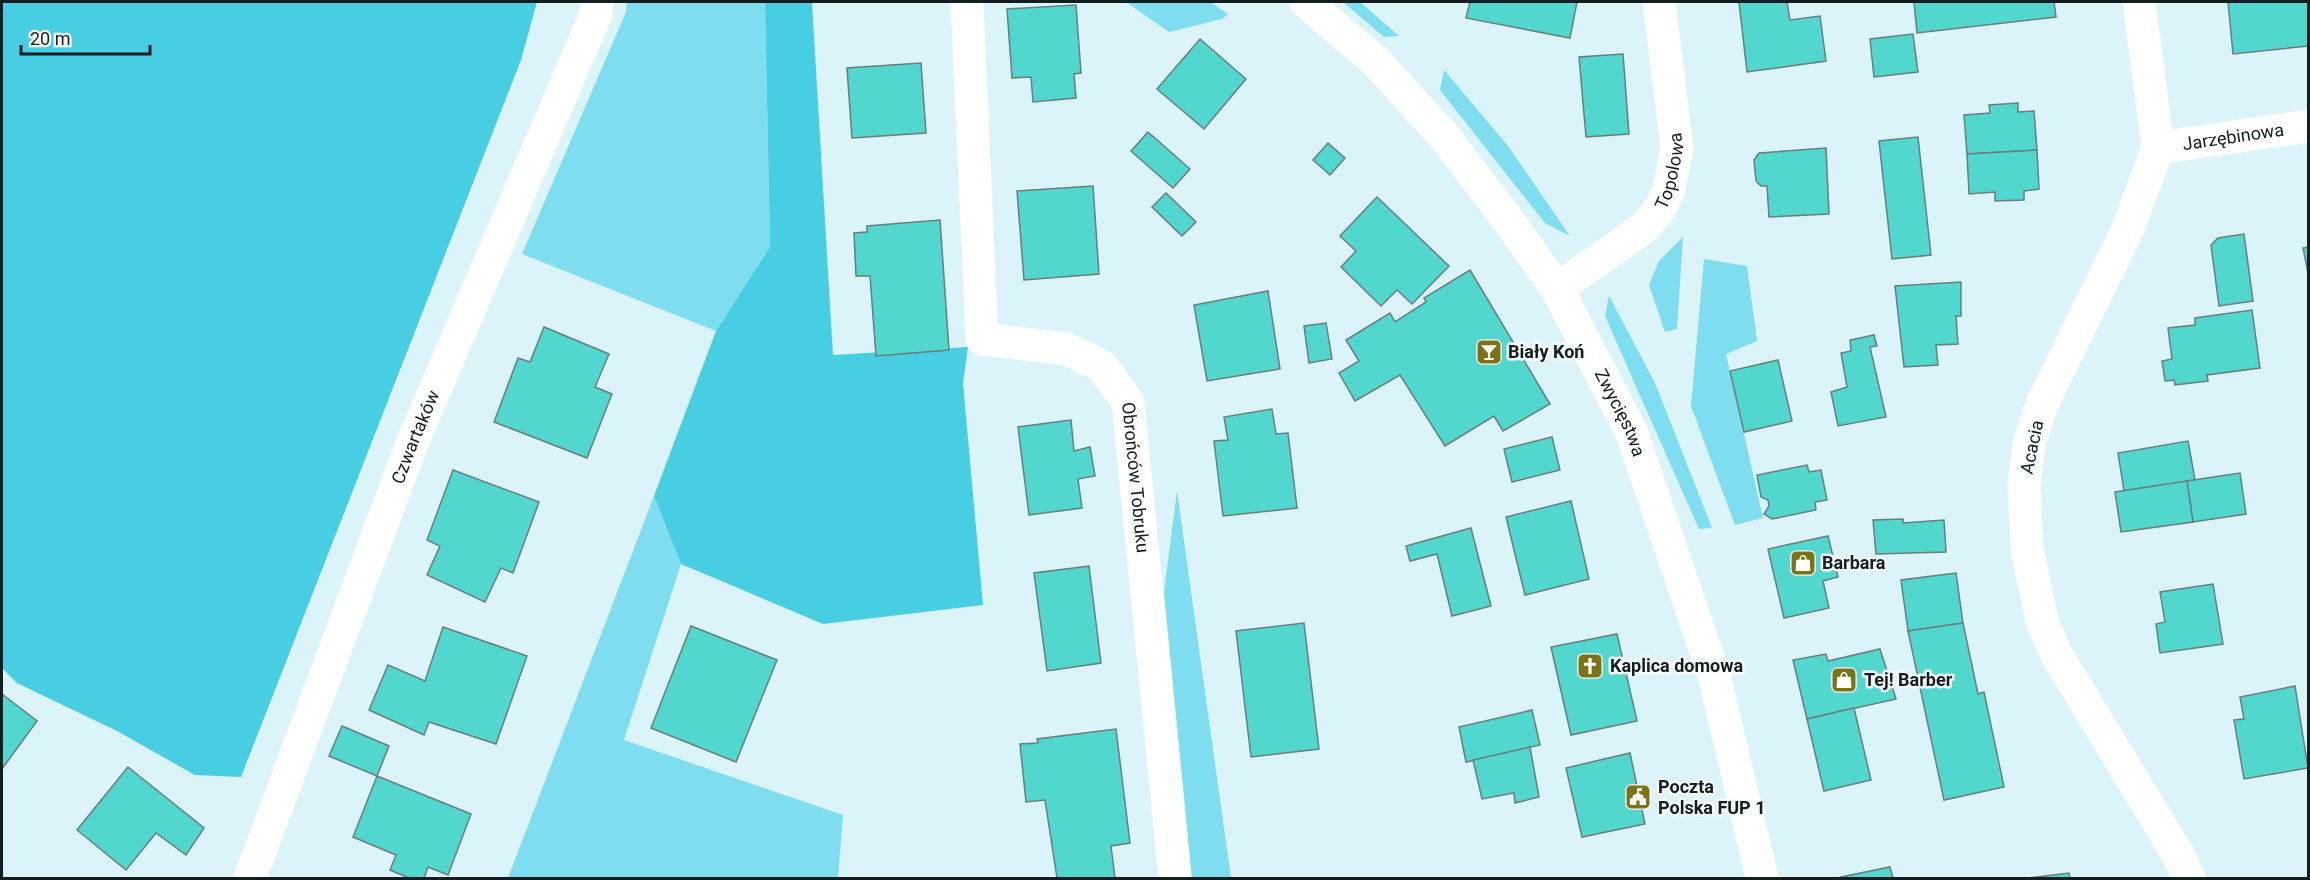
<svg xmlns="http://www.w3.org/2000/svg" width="2310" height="880" viewBox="0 0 2310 880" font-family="Roboto,sans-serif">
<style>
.green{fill:#7edeef}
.forest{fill:#48cee3}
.building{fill:#51d7ce;stroke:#677f7d;stroke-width:1.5}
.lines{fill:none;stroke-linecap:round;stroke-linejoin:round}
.minor{stroke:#fff;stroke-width:33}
.secondary{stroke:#fff;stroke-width:33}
.labels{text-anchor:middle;stroke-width:5;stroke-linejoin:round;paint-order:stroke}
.street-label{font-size:18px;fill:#141d1f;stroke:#f8fdfe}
.poi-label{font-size:18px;font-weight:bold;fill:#141d1f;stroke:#f8fdfe;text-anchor:start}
</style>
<rect width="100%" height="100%" fill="#daf4f9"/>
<!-- green -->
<g class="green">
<path d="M 627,2 L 765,2 L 770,247 L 716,331 L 522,254 L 626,12 Z"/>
<path d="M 1126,2 L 1210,2 L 1228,14 L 1222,19 L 1169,32 Z"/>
<path d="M 1343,2 L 1360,2 L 1399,36 L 1384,37 Z"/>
<path d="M 1444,70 L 1508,146 L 1570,236 L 1545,223 L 1440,90 Z"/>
<path d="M 1683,237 L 1677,329 L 1665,332 L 1649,285 L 1659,261 Z"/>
<path d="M 1704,259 L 1747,266 L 1757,341 L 1726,354 L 1763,518 L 1735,525 L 1691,406 Z"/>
<path d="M 1609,296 L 1655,383 L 1712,528 L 1699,529 L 1605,316 Z"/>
<path d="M 1177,491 L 1231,878 L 1192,878 L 1164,592 Z"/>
<path d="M 654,496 L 681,564 L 624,740 L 843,815 L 838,878 L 508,878 Z"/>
</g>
<!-- forest -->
<g class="forest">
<path d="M 2,2 L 537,2 L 521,60 L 241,777 L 195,775 L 117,731 L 17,683 L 2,668 Z"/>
<path d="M 765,2 L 812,2 L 833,355 L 968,347 L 963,383 L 983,605 L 823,624 L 681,564 L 654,496 L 716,331 L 770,247 Z"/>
</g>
<!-- building -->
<g class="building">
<path d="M 1470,2 L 1577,2 L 1570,38 L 1466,18 Z"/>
<path d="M 1739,2 L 1787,2 L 1790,20 L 1820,16 L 1826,61 L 1747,72 Z"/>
<path d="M 1914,2 L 2054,2 L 2056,17 L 1917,33 Z"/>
<path d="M 2228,2 L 2308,2 L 2308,46 L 2233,54 Z"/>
<path d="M 1076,5 L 1081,73 L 1074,74 L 1076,98 L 1033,102 L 1031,77 L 1012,78 L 1007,9 Z"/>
<path d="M 1913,34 L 1918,72 L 1874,77 L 1870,39 Z"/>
<path d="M 1200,39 L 1246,79 L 1204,129 L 1157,89 Z"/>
<path d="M 1623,54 L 1629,134 L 1586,137 L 1579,57 Z"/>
<path d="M 921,63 L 926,133 L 852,138 L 847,68 Z"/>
<path d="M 2018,103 L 2018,112 L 2034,111 L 2037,150 L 1967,154 L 1964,115 L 1990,113 L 1989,105 Z"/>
<path d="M 1148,132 L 1190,169 L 1173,188 L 1131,151 Z"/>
<path d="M 1918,137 L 1931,255 L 1892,259 L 1879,141 Z"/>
<path d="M 1328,143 L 1345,158 L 1330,175 L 1313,160 Z"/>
<path d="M 1826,148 L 1829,214 L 1769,217 L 1767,186 L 1761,186 L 1756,181 L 1754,160 L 1759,153 Z"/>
<path d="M 2037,150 L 2039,189 L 2024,191 L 2024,200 L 1995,201 L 1995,192 L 1969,194 L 1967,154 Z"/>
<path d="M 1093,186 L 1099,274 L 1024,280 L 1017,191 Z"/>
<path d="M 1166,193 L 1196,222 L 1182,236 L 1152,207 Z"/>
<path d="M 1377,197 L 1449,266 L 1412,304 L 1397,290 L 1381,306 L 1341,267 L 1356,251 L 1340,236 Z"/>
<path d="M 940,220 L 949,350 L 876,356 L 870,276 L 856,276 L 854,233 L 867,232 L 867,226 Z"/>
<path d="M 2244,234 L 2253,301 L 2219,306 L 2211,245 L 2218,238 Z"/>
<path d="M 2308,247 L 2308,273 L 2303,248 Z"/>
<path d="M 1470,270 L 1550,404 L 1503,431 L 1494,416 L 1445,446 L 1400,375 L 1355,401 L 1339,373 L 1359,361 L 1346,340 L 1390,313 L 1395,322 L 1426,302 L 1424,298 Z"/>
<path d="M 1961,282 L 1961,316 L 1956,316 L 1958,344 L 1936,345 L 1938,365 L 1904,367 L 1895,286 Z"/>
<path d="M 1268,291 L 1280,369 L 1207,381 L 1194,305 Z"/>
<path d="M 2252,310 L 2260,368 L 2207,375 L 2208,381 L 2175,385 L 2174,380 L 2165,381 L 2162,361 L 2172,359 L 2168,328 L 2195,325 L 2195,318 Z"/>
<path d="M 1326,323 L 1332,359 L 1309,363 L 1304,326 Z"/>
<path d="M 544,327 L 609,354 L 595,387 L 612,394 L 587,458 L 494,422 L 518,358 L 530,362 Z"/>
<path d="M 1874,335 L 1877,346 L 1870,347 L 1886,417 L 1838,426 L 1831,392 L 1847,387 L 1841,353 L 1851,351 L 1850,340 Z"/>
<path d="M 1778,360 L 1792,421 L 1744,432 L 1730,371 Z"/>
<path d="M 1272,409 L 1276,434 L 1288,433 L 1297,508 L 1223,516 L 1214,441 L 1228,440 L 1224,417 Z"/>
<path d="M 1071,420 L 1074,451 L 1090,447 L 1095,476 L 1078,479 L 1082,508 L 1029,515 L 1018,427 Z"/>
<path d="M 1552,437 L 1560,470 L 1512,482 L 1504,449 Z"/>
<path d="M 2188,441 L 2195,480 L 2124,491 L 2118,453 Z"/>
<path d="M 1807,465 L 1809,472 L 1821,470 L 1827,500 L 1815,502 L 1816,510 L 1772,519 L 1764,514 L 1769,506 L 1768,500 L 1761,497 L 1757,475 Z"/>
<path d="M 453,470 L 539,502 L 513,573 L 501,568 L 485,602 L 427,575 L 440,546 L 427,540 Z"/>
<path d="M 2240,473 L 2246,514 L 2193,522 L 2187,481 Z"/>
<path d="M 2187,481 L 2193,522 L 2121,532 L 2115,492 Z"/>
<path d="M 1571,501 L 1589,579 L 1525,595 L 1506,517 Z"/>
<path d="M 1903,519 L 1903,523 L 1944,520 L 1946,552 L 1876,554 L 1873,520 Z"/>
<path d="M 1471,528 L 1491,606 L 1452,616 L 1437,554 L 1410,561 L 1406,546 Z"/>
<path d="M 1828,536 L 1838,577 L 1823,581 L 1829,608 L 1784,618 L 1768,549 Z"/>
<path d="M 1089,566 L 1101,663 L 1047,671 L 1034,573 Z"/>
<path d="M 1956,573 L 1963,623 L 1908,631 L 1901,580 Z"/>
<path d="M 2213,584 L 2223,644 L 2160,653 L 2156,624 L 2165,622 L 2160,592 Z"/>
<path d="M 1304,623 L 1319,749 L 1251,757 L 1236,631 Z"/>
<path d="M 1963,623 L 1978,694 L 1984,692 L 2004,787 L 1944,800 L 1908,631 Z"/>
<path d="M 691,626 L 777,660 L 736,762 L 651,728 Z"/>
<path d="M 443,627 L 527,656 L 496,744 L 429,722 L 424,735 L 369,710 L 388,665 L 425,681 Z"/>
<path d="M 1617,634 L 1637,721 L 1571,735 L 1551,647 Z"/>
<path d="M 1880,649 L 1896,699 L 1807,719 L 1793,660 L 1826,654 L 1828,661 Z"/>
<path d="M 2295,686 L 2308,768 L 2244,779 L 2234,720 L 2244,719 L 2240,697 Z"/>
<path d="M 2,694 L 37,721 L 2,769 Z"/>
<path d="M 1854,708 L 1871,780 L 1824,791 L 1807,719 Z"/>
<path d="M 1532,710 L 1540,745 L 1466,762 L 1459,727 Z"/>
<path d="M 342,726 L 389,746 L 377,776 L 329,756 Z"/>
<path d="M 1116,729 L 1130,843 L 1111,846 L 1115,878 L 1057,878 L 1045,800 L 1026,802 L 1020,744 L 1038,743 L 1037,739 Z"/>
<path d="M 1530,747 L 1539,797 L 1515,803 L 1514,793 L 1482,799 L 1473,760 Z"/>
<path d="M 1630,753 L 1645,824 L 1582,837 L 1566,768 Z"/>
<path d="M 128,767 L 204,828 L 186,855 L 156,833 L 126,870 L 77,830 Z"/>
<path d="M 377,776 L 471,814 L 448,875 L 428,867 L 424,878 L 409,878 L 390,870 L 396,855 L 353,837 Z"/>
<path d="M 1890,867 L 1893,878 L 1842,878 L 1841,877 Z"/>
<path d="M 2069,873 L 2070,878 L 2029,878 Z"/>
</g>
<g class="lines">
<!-- minor -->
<g class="minor">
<path id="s1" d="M 967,2 L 982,339 L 1067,349 L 1102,366 L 1128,402 L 1175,878"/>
<path d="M 2139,2 L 2158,148 L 2127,231 L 2042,404 L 2029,444 L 2024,484 L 2027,549 L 2042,621 L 2055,652 L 2177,853 L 2189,878"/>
<path id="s2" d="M 2158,148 L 2308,126"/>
<path id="s3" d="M 1557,289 L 1645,227 L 1660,209 L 1669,189 L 1677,148 L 1659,2"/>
<path id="s4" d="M 250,878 L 411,446 L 596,14 L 597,2"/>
</g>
<!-- secondary -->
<path class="secondary" id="s5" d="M 1306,2 L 1375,61 L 1444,136 L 1508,220 L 1557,289 L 1631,431 L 1714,675 L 1762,878"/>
</g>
<!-- icons -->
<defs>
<g id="bar-square" transform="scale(1.35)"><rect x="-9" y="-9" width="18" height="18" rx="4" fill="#7b7315" stroke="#f8fdfe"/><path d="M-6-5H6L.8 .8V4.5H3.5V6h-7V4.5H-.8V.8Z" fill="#fff"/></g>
<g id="shop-square" transform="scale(1.35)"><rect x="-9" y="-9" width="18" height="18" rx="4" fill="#7b7315" stroke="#f8fdfe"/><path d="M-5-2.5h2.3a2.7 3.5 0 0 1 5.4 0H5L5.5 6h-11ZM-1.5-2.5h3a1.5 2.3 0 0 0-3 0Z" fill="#fff"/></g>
<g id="church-square" transform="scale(1.35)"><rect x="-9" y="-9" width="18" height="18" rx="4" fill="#7b7315" stroke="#f8fdfe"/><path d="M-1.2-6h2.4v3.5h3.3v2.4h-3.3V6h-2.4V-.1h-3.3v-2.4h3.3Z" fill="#fff"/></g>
<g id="civic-square" transform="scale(1.35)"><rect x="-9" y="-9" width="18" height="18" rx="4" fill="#7b7315" stroke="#f8fdfe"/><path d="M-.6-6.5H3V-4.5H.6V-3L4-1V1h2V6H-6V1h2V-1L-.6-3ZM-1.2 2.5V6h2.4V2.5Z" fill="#fff"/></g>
</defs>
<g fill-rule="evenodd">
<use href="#bar-square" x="1489" y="352"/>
<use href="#shop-square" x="1803" y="563"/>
<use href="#church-square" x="1590" y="666"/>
<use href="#shop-square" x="1844" y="680"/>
<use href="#civic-square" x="1638" y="797"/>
</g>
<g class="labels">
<!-- street labels -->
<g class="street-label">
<text dy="6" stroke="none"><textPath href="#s2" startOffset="76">Jarzębinowa</textPath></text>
<text dy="6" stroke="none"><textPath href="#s3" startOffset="171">Topolowa</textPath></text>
<text dy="6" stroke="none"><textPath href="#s5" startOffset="522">Zwycięstwa</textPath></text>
<text dy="6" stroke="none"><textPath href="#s4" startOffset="471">Czwartaków</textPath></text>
<text transform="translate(2032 447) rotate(-78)" y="6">Acacia</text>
<text dy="6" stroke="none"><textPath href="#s1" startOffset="582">Obrońców Tobruku</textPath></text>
</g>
<!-- poi labels -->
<g class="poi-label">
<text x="1508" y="358">Biały Koń</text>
<text x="1822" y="569">Barbara</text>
<text x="1610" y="672">Kaplica domowa</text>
<text x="1864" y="686">Tej! Barber</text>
<text x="1658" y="793">Poczta<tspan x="1658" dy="21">Polska FUP 1</tspan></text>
</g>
</g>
<!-- border -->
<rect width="2310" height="880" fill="none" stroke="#141d1f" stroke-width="6"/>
<!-- scale -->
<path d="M21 45v9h129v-9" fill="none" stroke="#141d1f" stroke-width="3"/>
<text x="30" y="45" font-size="18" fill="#141d1f" stroke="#f8fdfe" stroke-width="4.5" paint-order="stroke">20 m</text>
</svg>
